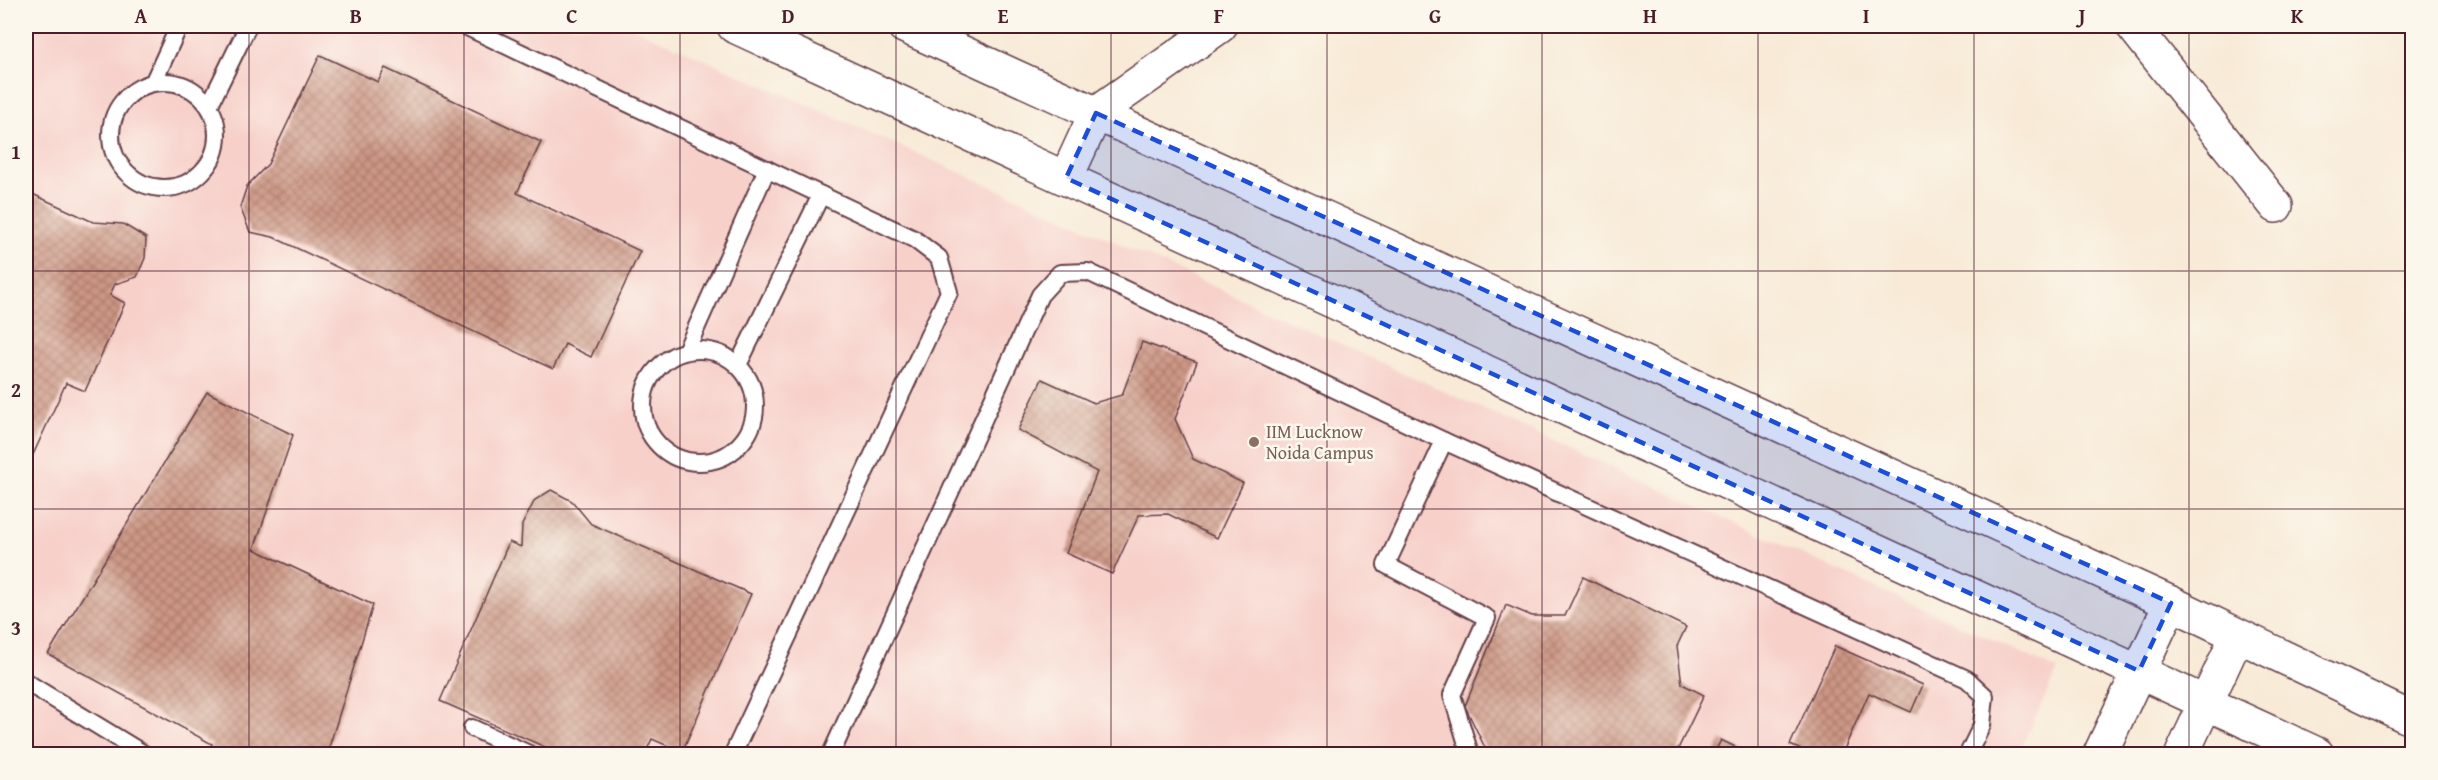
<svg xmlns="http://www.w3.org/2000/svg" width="2438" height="780" viewBox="0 0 2438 780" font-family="'Gentium Book Plus',serif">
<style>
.built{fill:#f7d0ca}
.building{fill:url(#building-cross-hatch)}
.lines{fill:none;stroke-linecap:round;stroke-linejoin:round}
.service-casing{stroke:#643d45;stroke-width:20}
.minor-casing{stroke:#643d45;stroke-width:36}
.tertiary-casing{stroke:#643d45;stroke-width:36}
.service{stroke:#fff;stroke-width:16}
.minor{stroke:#fff;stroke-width:33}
.tertiary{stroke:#fff;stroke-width:33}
.marked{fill:#1d4ed8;fill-opacity:0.2;stroke:#1d4ed8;stroke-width:4.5;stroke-dasharray:12 8;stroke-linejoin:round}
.grid{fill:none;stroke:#4a1f2b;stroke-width:1.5;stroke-opacity:0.55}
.education-dot{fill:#8d6e63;stroke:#fbf7ec;stroke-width:2}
.labels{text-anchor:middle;stroke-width:5;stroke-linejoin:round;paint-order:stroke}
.education-label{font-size:18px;fill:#785e54;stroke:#fbf7ec;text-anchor:start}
.neatline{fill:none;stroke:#4a1f2b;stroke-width:2}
.grid-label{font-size:20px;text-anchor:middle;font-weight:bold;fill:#4a1f2b}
</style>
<defs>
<pattern id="building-cross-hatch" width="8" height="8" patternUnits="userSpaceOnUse" patternTransform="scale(1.5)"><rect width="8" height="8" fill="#cd9684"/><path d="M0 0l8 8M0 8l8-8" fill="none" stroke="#a87a6c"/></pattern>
</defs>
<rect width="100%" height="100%" fill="#fbf7ec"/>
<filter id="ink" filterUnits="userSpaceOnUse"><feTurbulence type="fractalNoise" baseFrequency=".0167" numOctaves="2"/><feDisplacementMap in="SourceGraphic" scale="12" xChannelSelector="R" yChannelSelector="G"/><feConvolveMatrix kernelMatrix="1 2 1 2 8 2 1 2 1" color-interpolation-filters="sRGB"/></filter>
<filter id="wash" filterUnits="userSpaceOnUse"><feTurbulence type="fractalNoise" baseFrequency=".008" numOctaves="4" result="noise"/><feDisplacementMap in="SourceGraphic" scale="24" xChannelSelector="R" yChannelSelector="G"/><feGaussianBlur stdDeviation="1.35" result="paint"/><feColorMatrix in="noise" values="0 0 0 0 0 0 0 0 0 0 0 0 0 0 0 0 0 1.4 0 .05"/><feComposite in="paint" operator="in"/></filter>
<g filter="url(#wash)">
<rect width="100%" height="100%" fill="#f8ead7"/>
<!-- built -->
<path class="built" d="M 26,26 L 629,26 L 1056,215 L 2058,670 L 2018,754 L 26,754 Z"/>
<g id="blocks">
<!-- building -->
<g class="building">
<path d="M 320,55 L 378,82 L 385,68 L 541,142 L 517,193 L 640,251 L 591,357 L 565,344 L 553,369 L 273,237 L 250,232 L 240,207 L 247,186 L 268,164 Z"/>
<path d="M 26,191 L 93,222 L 123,224 L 146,238 L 145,258 L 137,277 L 115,284 L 110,295 L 125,303 L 85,391 L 66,383 L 26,470 Z"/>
<path d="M 1142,342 L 1197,362 L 1175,419 L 1193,459 L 1243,483 L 1217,538 L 1168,514 L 1139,515 L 1112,574 L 1066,553 L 1097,472 L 1018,430 L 1042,379 L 1094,403 L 1122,395 Z"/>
<path d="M 207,392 L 293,435 L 254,549 L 373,605 L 327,754 L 207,754 L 212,744 L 48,654 Z"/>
<path d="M 551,490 L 572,501 L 591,524 L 751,594 L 682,752 L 652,739 L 645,754 L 561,754 L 440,701 L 509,542 L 521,547 L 522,525 L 535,500 Z"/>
<path d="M 1583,577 L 1686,627 L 1677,646 L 1682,684 L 1704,695 L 1678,749 L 1689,754 L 1488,754 L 1465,706 L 1506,605 L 1532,616 L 1565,616 Z"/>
<path d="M 1835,646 L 1923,685 L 1911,712 L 1869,693 L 1842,754 L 1811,754 L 1790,745 Z"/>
<path d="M 1721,740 L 1750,754 L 1714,754 Z"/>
</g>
</g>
</g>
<g filter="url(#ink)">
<use href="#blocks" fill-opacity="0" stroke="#643d45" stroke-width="1.5"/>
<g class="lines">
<!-- service casing -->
<g class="service-casing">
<g id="service">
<path d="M 465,26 L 914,239 L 939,258 L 949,292 L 733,754"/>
<circle cx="164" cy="135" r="53"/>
<path d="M 153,83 L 179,26"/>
<path d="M 209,106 L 248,26"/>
<circle cx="699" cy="406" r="56"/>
<path d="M 686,351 L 767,169"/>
<path d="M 738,365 L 821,195"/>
<path d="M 1444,441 L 1386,565 L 1487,618 L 1452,695 L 1470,754"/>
<path d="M 26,682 L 144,754"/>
<path d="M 472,728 L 529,754"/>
<path d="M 831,754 L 1040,295 L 1060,273 L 1088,272 L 1444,441 L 1967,679 L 1985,696 L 1982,725 L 1968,754"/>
</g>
</g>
<!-- minor casing -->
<g class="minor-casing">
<g id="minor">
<path d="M 2133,26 L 2276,206"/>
<path d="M 1096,113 L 1220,26"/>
</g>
</g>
<!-- tertiary casing -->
<g class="tertiary-casing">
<g id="tertiary">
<path d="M 734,26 L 2317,754"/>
<path d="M 904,26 L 2171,603 L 2412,719"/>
<path d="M 1066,178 L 1096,113"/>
<path d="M 2100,754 L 2171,603"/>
<path d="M 2182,754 L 2237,636"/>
</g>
</g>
<!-- service -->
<use href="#service" class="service"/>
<!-- minor -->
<use href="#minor" class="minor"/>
<!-- tertiary -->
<use href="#tertiary" class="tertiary"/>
</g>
</g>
<!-- marked area -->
<path class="marked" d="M 1096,113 L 2171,603 L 2139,671 L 1066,178 Z"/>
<!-- grid -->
<path class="grid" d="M 249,26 L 249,754M 464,26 L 464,754M 680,26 L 680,754M 896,26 L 896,754M 1111,26 L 1111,754M 1327,26 L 1327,754M 1542,26 L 1542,754M 1758,26 L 1758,754M 1974,26 L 1974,754M 2189,26 L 2189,754M 26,271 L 2412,271M 26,509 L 2412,509"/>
<!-- markers -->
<circle class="education-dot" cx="1254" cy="442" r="6"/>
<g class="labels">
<!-- education labels -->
<g class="education-label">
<text x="1266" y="438">IIM Lucknow<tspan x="1266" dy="21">Noida Campus</tspan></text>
</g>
</g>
<!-- margin -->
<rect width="2438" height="780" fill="none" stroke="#fbf7ec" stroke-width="66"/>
<rect x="33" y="33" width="2372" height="714" class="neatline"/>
<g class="grid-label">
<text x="141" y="23">A</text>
<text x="356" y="23">B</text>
<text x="572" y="23">C</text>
<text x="788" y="23">D</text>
<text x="1003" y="23">E</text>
<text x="1219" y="23">F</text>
<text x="1435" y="23">G</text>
<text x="1650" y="23">H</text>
<text x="1866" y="23">I</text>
<text x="2082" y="23">J</text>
<text x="2297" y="23">K</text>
<text x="16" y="159">1</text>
<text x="16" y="397">2</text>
<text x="16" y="635">3</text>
</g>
</svg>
